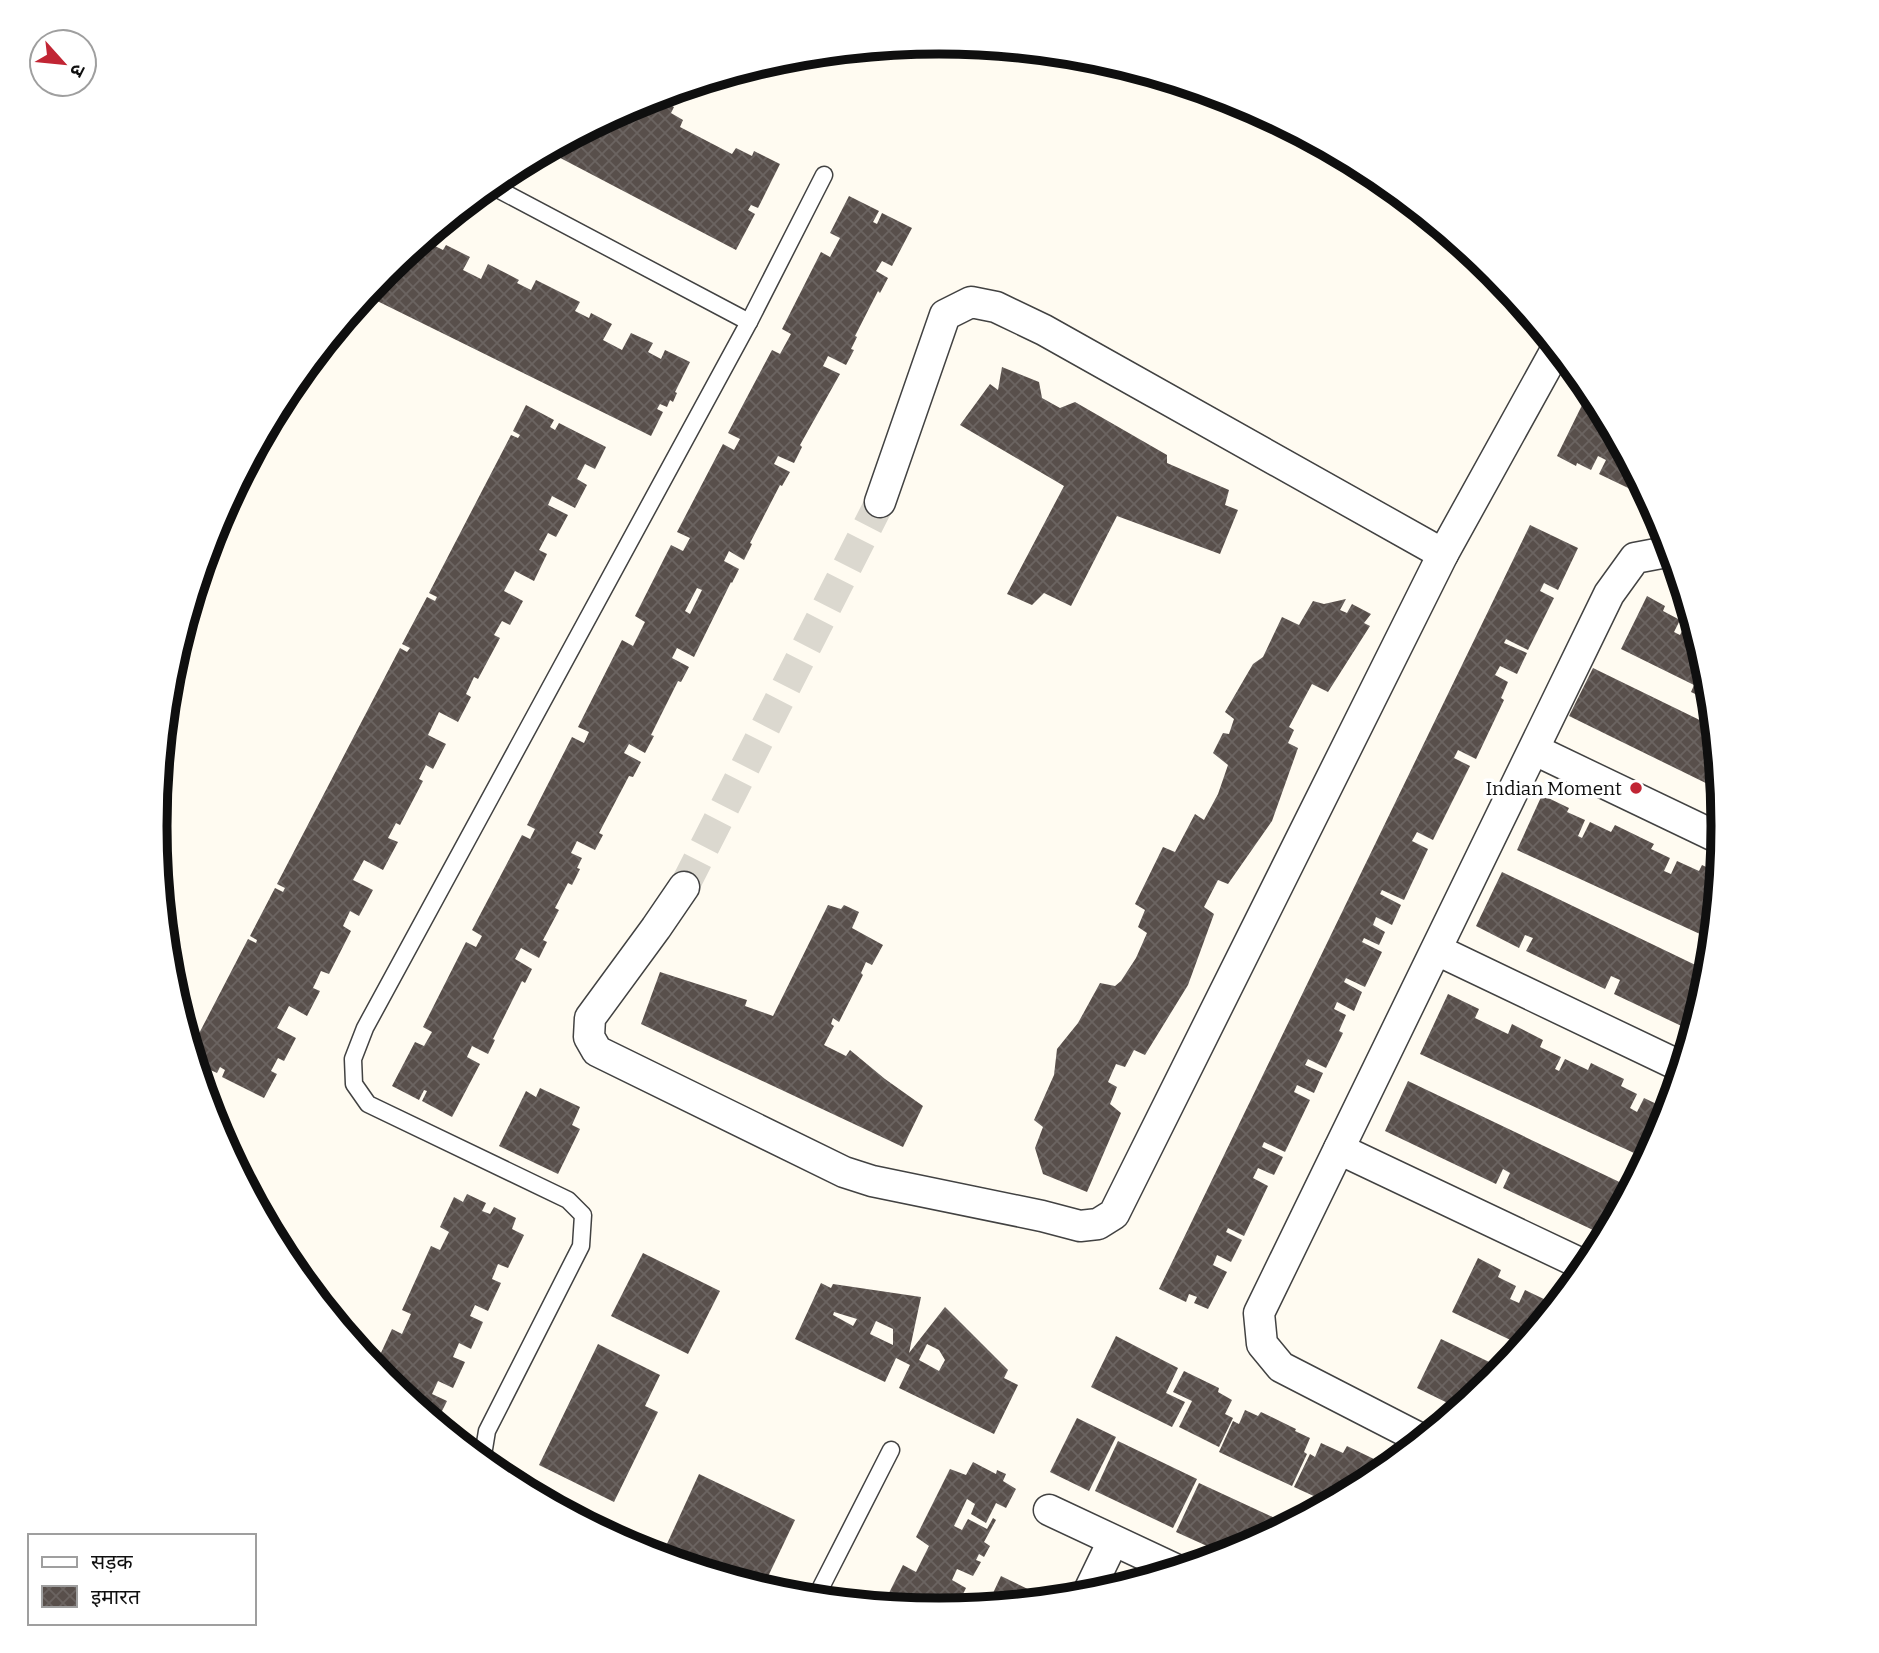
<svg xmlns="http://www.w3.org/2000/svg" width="1879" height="1653" viewBox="0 0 1879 1653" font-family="Bitter,'Noto Sans Devanagari',serif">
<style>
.building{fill:url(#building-cross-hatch);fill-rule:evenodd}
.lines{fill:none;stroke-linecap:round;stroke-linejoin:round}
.street-tunnel{stroke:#dbd8cf;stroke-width:30;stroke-dasharray:30 15;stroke-linecap:butt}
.lane-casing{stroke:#424242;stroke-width:19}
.street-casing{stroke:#424242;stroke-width:33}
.lane{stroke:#fff;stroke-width:16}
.street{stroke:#fff;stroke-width:30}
.poi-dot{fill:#c12534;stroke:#fff;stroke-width:2.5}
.labels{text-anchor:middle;stroke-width:7;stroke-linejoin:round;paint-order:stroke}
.poi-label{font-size:19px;fill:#0f0f0f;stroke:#fff;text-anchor:end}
.rim{fill:none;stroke:#0f0f0f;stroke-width:9}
</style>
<defs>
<pattern id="building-cross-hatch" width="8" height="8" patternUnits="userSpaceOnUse" patternTransform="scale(1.75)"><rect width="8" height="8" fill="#584f4b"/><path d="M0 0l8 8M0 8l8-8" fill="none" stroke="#6b6461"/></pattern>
</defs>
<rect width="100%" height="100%" fill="#fffbf1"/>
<!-- building -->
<g class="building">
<path d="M 655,97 L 674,107 L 671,113 L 683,120 L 680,127 L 732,154 L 736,148 L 752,156 L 754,151 L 780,164 L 758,208 L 751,205 L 748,210 L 755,214 L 736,250 L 547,151 L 640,102 Z"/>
<path d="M 849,196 L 879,211 L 873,222 L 877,224 L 882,213 L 912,228 L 892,266 L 882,261 L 876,271 L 888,278 L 880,293 L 878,291 L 855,336 L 857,337 L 851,349 L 854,350 L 846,365 L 828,356 L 823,366 L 840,374 L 800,445 L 802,447 L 794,463 L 778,456 L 774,464 L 790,472 L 782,486 L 780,485 L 750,543 L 752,544 L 744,560 L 729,551 L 724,561 L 739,569 L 732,583 L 731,582 L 694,657 L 677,648 L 672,658 L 689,667 L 681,682 L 678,681 L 651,735 L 654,736 L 645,753 L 629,744 L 624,753 L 641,762 L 633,777 L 629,776 L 599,833 L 603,835 L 595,850 L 577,841 L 571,853 L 582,858 L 577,868 L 580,869 L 572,885 L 568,883 L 555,908 L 559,910 L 543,940 L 547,942 L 539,958 L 521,948 L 515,959 L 532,969 L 525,983 L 522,981 L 493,1039 L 495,1040 L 488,1054 L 472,1046 L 467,1057 L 480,1064 L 452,1117 L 422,1101 L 427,1091 L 424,1090 L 419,1100 L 392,1086 L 415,1042 L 424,1046 L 432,1032 L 423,1027 L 466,942 L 476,947 L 482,936 L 472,930 L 522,835 L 530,839 L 535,829 L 527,825 L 572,737 L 584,743 L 589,732 L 578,727 L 622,640 L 633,646 L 645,622 L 635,616 L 671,545 L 683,551 L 690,538 L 677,532 L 723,444 L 734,450 L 740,439 L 728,433 L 772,350 L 780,354 L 791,334 L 782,329 L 821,252 L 830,257 L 840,238 L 830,233 ZM 697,588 L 702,590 L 690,614 L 685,611 Z"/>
<path d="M 427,237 L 425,241 L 443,250 L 446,245 L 470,257 L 463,270 L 481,279 L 488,264 L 519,280 L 517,283 L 531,290 L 536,280 L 580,302 L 575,311 L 589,318 L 591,313 L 612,324 L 603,340 L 622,350 L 631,333 L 653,343 L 648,352 L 661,359 L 665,350 L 690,362 L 675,392 L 677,393 L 673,402 L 670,400 L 667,407 L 660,404 L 657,409 L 663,412 L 651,436 L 365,295 L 385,271 Z"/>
<path d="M 1002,367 L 1039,382 L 1042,398 L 1060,408 L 1075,402 L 1167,455 L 1167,463 L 1229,490 L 1225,505 L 1238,510 L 1220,554 L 1117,516 L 1071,606 L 1044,593 L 1032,605 L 1007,594 L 1064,486 L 960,425 L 990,384 L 998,390 Z"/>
<path d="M 1585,399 L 1600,406 L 1649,498 L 1599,474 L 1606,460 L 1598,456 L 1591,470 L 1577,463 L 1576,466 L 1557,456 Z"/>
<path d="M 526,405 L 554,420 L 550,427 L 555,430 L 559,423 L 606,447 L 595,469 L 585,464 L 577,479 L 587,485 L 575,508 L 552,496 L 548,505 L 568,515 L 556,537 L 548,533 L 539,550 L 547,554 L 534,581 L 515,571 L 504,591 L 523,601 L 510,625 L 502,621 L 494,635 L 500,638 L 478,679 L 474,677 L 466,694 L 471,697 L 458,722 L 439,712 L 428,735 L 446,744 L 433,769 L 426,765 L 419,779 L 423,781 L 400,825 L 396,823 L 388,838 L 398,842 L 383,870 L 364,860 L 353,880 L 373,890 L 359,916 L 350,911 L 343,926 L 351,931 L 329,974 L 321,971 L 313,988 L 320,991 L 307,1016 L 289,1006 L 277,1028 L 296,1038 L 284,1061 L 278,1058 L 271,1071 L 277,1074 L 264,1098 L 222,1077 L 225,1070 L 220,1067 L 217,1073 L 195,1063 L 191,1049 L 248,939 L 256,943 L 257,940 L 250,936 L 275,888 L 283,892 L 285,888 L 277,884 L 400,648 L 407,652 L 410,648 L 402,644 L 427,597 L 435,601 L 437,597 L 429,593 L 511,435 L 518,438 L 520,435 L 513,431 Z"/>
<path d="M 1530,525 L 1578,548 L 1558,590 L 1544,583 L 1540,591 L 1554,598 L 1528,650 L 1506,639 L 1504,643 L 1527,653 L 1517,674 L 1500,666 L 1495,675 L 1508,682 L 1501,698 L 1504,700 L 1476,759 L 1458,750 L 1454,758 L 1470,766 L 1433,840 L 1417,832 L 1412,841 L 1428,849 L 1404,900 L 1382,890 L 1380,894 L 1401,905 L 1392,925 L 1376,917 L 1373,925 L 1385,932 L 1379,945 L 1364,938 L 1362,942 L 1382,952 L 1365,987 L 1346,978 L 1344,982 L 1362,992 L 1354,1011 L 1337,1002 L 1334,1009 L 1346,1015 L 1339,1031 L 1343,1033 L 1326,1068 L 1308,1059 L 1305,1065 L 1323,1073 L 1314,1093 L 1297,1085 L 1294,1092 L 1310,1100 L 1285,1152 L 1264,1142 L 1262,1147 L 1283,1157 L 1274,1175 L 1258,1168 L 1253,1178 L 1268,1186 L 1244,1236 L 1228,1228 L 1226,1232 L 1242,1240 L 1231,1262 L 1217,1255 L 1213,1265 L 1227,1272 L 1208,1309 L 1194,1303 L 1197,1297 L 1189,1294 L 1186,1302 L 1159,1289 Z"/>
<path d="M 1647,596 L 1665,606 L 1663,611 L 1680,620 L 1674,632 L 1680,635 L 1687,621 L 1694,625 L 1709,674 L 1712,702 L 1691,692 L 1694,685 L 1621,649 Z"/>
<path d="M 1346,599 L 1340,610 L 1347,613 L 1352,604 L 1371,614 L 1364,623 L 1370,626 L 1328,692 L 1312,684 L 1289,727 L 1294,730 L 1288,743 L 1298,748 L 1272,821 L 1228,884 L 1218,880 L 1204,907 L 1214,914 L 1188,985 L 1145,1055 L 1134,1050 L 1125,1067 L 1116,1064 L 1108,1082 L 1117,1087 L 1110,1104 L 1121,1113 L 1087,1192 L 1043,1174 L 1035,1148 L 1043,1127 L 1034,1120 L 1054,1075 L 1057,1049 L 1078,1023 L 1100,983 L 1115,986 L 1121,981 L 1136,958 L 1147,933 L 1138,927 L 1145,910 L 1135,904 L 1163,847 L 1175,852 L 1195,814 L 1204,820 L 1218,794 L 1228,765 L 1213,753 L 1223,733 L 1229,734 L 1234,719 L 1225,712 L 1253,664 L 1263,657 L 1282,617 L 1299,625 L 1313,601 L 1324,604 Z"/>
<path d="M 1593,668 L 1714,727 L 1720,790 L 1569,716 Z"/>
<path d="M 1542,795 L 1569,808 L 1567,812 L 1585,820 L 1578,836 L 1582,838 L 1590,822 L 1611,832 L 1615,825 L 1654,844 L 1651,849 L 1670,858 L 1664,871 L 1671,874 L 1677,861 L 1699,871 L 1702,865 L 1719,873 L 1713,940 L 1517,850 Z"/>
<path d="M 1502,872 L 1710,972 L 1709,980 L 1692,1031 L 1614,994 L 1620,980 L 1611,976 L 1605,989 L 1526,951 L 1533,938 L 1525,935 L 1519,948 L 1476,926 Z"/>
<path d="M 828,905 L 841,909 L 844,905 L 859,912 L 852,928 L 883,945 L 872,965 L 866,962 L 861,973 L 863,975 L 839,1022 L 833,1018 L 831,1024 L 834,1026 L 824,1045 L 846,1056 L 850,1050 L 885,1079 L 923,1106 L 903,1147 L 641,1024 L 660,972 L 747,1000 L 745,1006 L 773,1016 Z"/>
<path d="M 1448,994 L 1479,1009 L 1475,1018 L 1508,1034 L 1512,1024 L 1543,1040 L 1540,1047 L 1561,1057 L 1555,1069 L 1559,1071 L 1565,1059 L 1588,1070 L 1591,1063 L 1624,1079 L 1621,1086 L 1637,1094 L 1630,1108 L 1637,1112 L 1644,1098 L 1665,1108 L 1669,1101 L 1672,1102 L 1664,1127 L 1647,1159 L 1420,1054 Z"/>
<path d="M 1408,1081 L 1632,1188 L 1606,1236 L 1503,1188 L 1510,1173 L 1503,1169 L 1496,1184 L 1385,1131 Z"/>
<path d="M 540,1088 L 580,1107 L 572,1125 L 580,1129 L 558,1174 L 499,1146 L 526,1091 L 536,1097 Z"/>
<path d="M 467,1194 L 486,1203 L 482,1211 L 490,1214 L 494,1207 L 516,1218 L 512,1229 L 524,1235 L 508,1268 L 498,1264 L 492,1279 L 501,1283 L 488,1311 L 475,1305 L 470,1316 L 483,1322 L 471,1349 L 459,1343 L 453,1357 L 465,1362 L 453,1388 L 438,1381 L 432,1394 L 447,1401 L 436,1423 L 384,1381 L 374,1368 L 392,1329 L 402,1334 L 411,1314 L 402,1310 L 431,1246 L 440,1250 L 449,1232 L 440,1227 L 454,1197 L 463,1202 Z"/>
<path d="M 643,1253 L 720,1291 L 688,1354 L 611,1316 Z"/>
<path d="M 1478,1258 L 1501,1270 L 1498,1277 L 1516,1286 L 1510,1299 L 1519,1303 L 1525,1290 L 1548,1301 L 1552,1294 L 1562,1299 L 1523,1346 L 1452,1312 Z"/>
<path d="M 821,1283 L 831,1288 L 833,1284 L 921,1297 L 909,1353 L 945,1307 L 1008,1370 L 1004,1378 L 1018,1385 L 994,1434 L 899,1388 L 910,1365 L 896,1358 L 885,1382 L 795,1339 ZM 834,1312 L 857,1319 L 853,1326 L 833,1315 ZM 876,1321 L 893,1329 L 893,1345 L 870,1334 ZM 927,1344 L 939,1350 L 945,1360 L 939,1371 L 919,1360 Z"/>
<path d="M 1116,1336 L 1178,1368 L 1166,1393 L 1185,1402 L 1172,1427 L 1091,1387 Z"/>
<path d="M 1441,1339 L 1504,1369 L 1494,1382 L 1460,1409 L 1417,1388 Z"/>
<path d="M 598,1344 L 660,1375 L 645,1406 L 658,1412 L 614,1502 L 539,1465 Z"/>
<path d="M 1184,1371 L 1219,1388 L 1218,1392 L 1232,1400 L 1225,1414 L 1233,1418 L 1219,1447 L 1179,1427 L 1192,1401 L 1173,1392 Z"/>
<path d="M 1245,1410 L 1258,1416 L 1261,1412 L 1296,1429 L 1295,1431 L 1310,1438 L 1304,1452 L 1307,1454 L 1292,1486 L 1219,1452 L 1233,1421 L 1239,1424 Z"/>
<path d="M 1077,1418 L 1116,1437 L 1089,1491 L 1050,1472 Z"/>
<path d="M 1118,1441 L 1197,1479 L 1173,1528 L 1095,1491 Z"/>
<path d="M 1321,1443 L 1343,1453 L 1347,1446 L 1376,1460 L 1372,1467 L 1383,1472 L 1375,1479 L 1329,1503 L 1294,1487 L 1310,1454 L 1315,1457 Z"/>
<path d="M 973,1462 L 996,1474 L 997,1470 L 1006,1474 L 1003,1481 L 1016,1489 L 1006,1508 L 996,1503 L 986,1523 L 971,1514 L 975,1504 L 967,1499 L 954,1526 L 962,1530 L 968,1519 L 987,1529 L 993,1518 L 996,1520 L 984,1542 L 990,1546 L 984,1557 L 979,1554 L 976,1560 L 981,1562 L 973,1576 L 957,1569 L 952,1580 L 966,1588 L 962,1596 L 966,1598 L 960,1609 L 939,1611 L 919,1609 L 922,1602 L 916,1598 L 911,1608 L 883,1605 L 903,1565 L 916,1572 L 929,1546 L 916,1537 L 950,1469 L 966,1475 Z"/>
<path d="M 699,1474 L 795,1520 L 762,1589 L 749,1585 L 666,1546 Z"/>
<path d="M 1199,1483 L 1290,1525 L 1239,1551 L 1227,1555 L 1176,1532 Z"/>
<path d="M 1001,1576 L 1050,1600 L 987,1606 Z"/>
</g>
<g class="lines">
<!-- street-tunnel -->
<path class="street-tunnel" d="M 684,887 L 880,502"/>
<!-- lane casing -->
<g class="lane-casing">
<g id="lane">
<path d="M 490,185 L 749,322"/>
<path d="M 482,1461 L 487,1431 L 581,1246 L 583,1215 L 568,1200 L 368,1104 L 354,1084 L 353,1059 L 365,1028 L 749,322 L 824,175"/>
<path d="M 815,1599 L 891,1450"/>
</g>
</g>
<!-- street casing -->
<g class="street-casing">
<g id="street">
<path d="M 880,502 L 945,315 L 971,302 L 996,307 L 1044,330 L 1443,554"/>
<path d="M 1535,750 L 1723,840"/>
<path d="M 684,887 L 656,928 L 590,1018 L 589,1037 L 597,1051 L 844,1172 L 872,1181 L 1042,1216 L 1080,1226 L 1098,1224 L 1114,1214 L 1443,554 L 1557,348"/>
<path d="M 1437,950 L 1682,1067"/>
<path d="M 1339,1149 L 1588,1267"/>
<path d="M 1423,1440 L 1281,1367 L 1262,1344 L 1259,1313 L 1609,594 L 1635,558 L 1672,551"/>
<path d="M 1049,1510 L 1177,1570"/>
<path d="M 1086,1597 L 1113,1541"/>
</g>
</g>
<!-- lane -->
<use href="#lane" class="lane"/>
<!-- street -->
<use href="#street" class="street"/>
</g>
<!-- markers -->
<circle class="poi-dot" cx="1636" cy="788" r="7"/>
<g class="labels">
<!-- poi labels -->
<g class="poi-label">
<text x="1622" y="795">Indian Moment</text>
</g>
</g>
<!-- crop -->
<path d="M0 0H1879V1653H0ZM167 826a772 772 0 1 1 1544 0a772 772 0 1 1-1544 0Z" fill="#fff" fill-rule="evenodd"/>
<path class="rim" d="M167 826a772 772 0 1 1 1544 0a772 772 0 1 1-1544 0Z"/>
<!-- legend -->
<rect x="28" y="1534" width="228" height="91" fill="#ffffff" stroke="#9f9f9f" stroke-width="2"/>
<rect x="42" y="1557" width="35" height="10" fill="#ffffff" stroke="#9f9f9f" stroke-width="2"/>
<text x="91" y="1569" font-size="21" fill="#0f0f0f">सड़क</text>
<rect x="42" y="1586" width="35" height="21" fill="url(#building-cross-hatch)" stroke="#9f9f9f" stroke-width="2"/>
<text x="91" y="1604" font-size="21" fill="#0f0f0f">इमारत</text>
<!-- north arrow -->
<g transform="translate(63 63) rotate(117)"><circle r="33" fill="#ffffff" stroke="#9f9f9f" stroke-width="2"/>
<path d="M0-5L12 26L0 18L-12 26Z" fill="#c12534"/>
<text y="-10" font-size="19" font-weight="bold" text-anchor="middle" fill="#0f0f0f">उ</text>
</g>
</svg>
